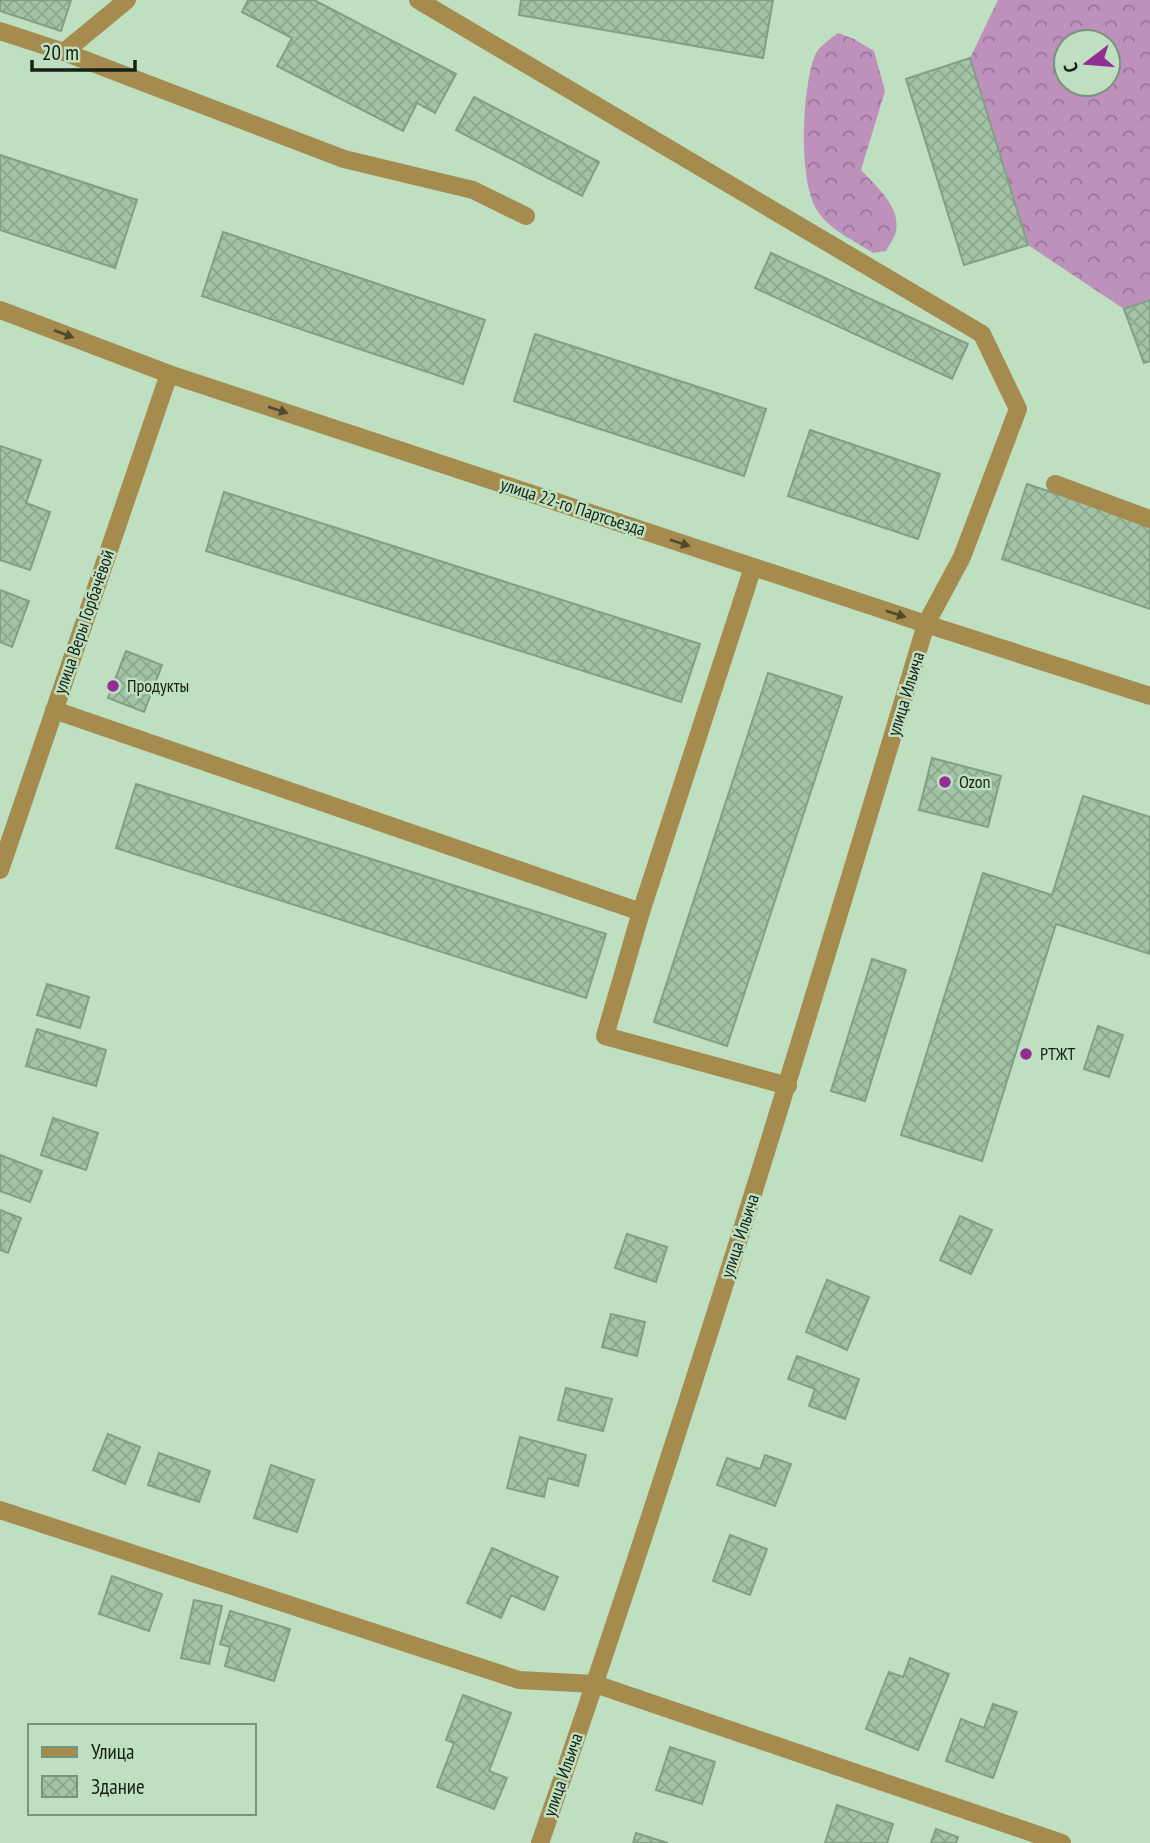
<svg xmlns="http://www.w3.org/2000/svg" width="1150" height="1843" viewBox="0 0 1150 1843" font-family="'PT Sans Narrow',sans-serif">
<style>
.forest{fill:url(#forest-crowns);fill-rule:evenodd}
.building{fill:url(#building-cross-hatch);stroke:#81a083;stroke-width:2}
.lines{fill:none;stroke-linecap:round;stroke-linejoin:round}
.minor{stroke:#a58b4e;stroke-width:18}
.oneway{fill:#4f4b2c}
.poi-dot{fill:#912d93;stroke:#bedfc0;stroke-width:2.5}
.labels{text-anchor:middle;stroke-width:5;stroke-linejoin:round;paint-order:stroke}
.street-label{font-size:18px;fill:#152116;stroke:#bedfc0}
.poi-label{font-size:18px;fill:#152116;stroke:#bedfc0;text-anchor:start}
</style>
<defs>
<pattern id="forest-crowns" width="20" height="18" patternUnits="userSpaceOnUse" patternTransform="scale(1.75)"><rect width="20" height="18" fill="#be91bd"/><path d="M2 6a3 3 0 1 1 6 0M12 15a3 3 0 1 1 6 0" fill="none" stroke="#997699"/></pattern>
<pattern id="building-cross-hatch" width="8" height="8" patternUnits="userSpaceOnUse" patternTransform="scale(1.75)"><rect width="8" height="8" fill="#a2c3a5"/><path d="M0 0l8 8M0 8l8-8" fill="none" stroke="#8ba78d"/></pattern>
</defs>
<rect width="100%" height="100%" fill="#bedfc0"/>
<!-- forest -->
<g class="forest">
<path d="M 998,0 L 1150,0 L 1150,300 L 1124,309 L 1028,245 L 970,58 ZM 1066,42 L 1108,42 L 1108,84 L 1066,84 Z"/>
<path d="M 838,33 L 854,39 L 874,51 L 885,91 L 861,170 C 876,186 901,207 896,231 C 895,237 889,245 886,251 L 873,253 C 855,241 828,229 817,210 C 798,180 802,88 815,55 C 818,47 831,39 838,33 Z"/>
</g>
<!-- building -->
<g class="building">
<path d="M 0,0 L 71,0 L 61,31 L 0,11 Z"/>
<path d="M 248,0 L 314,0 L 456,74 L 435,113 L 417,103 L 403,131 L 277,66 L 292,38 L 242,12 Z"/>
<path d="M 521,0 L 773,0 L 763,58 L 519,15 Z"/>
<path d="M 970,58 L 1028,245 L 964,265 L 906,79 Z"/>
<path d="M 474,97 L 599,162 L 582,196 L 456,130 Z"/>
<path d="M 0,155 L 137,200 L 115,268 L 0,230 Z"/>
<path d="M 223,232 L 485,320 L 463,384 L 202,296 Z"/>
<path d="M 771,253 L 968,344 L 952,379 L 755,288 Z"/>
<path d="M 1150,300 L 1150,361 L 1144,363 L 1124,309 Z"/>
<path d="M 535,334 L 766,409 L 744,476 L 514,401 Z"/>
<path d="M 810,430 L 940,474 L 918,539 L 788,496 Z"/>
<path d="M 0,446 L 41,460 L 26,503 L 50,512 L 30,570 L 0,560 Z"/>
<path d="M 1027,484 L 1150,525 L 1150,609 L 1002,559 Z"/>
<path d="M 224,492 L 700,644 L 681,702 L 206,551 Z"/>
<path d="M 0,590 L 29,601 L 12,647 L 0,642 Z"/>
<path d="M 126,651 L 162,665 L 144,712 L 108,698 Z"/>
<path d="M 768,673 L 842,697 L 727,1046 L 654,1022 Z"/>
<path d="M 932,758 L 1001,776 L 988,827 L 919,810 Z"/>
<path d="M 136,784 L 606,934 L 586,998 L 116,848 Z"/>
<path d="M 1083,796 L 1150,817 L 1150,954 L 1056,924 L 982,1161 L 901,1135 L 983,873 L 1052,895 Z"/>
<path d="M 872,959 L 906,970 L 865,1101 L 831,1091 Z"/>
<path d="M 47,984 L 89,997 L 80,1028 L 37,1015 Z"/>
<path d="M 1098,1026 L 1123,1035 L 1109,1077 L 1084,1069 Z"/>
<path d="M 37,1029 L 106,1050 L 96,1086 L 26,1066 Z"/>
<path d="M 53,1118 L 98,1133 L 86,1170 L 41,1155 Z"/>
<path d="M 0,1155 L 42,1171 L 30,1202 L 0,1191 Z"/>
<path d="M 0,1210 L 21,1218 L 8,1253 L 0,1250 Z"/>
<path d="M 960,1216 L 992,1230 L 971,1274 L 940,1260 Z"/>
<path d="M 627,1234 L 667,1247 L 656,1282 L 615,1268 Z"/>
<path d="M 827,1280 L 869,1297 L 847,1350 L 806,1332 Z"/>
<path d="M 611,1314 L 645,1322 L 637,1356 L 602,1347 Z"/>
<path d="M 797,1356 L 859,1379 L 845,1419 L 809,1406 L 815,1389 L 788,1379 Z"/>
<path d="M 566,1388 L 612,1399 L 603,1431 L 558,1420 Z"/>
<path d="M 108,1434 L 140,1447 L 125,1484 L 93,1470 Z"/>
<path d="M 520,1437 L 586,1455 L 578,1486 L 548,1478 L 544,1497 L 507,1488 Z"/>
<path d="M 159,1453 L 210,1471 L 199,1502 L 148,1485 Z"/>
<path d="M 765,1455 L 791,1464 L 775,1506 L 717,1485 L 727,1458 L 760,1469 Z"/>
<path d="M 271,1465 L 314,1480 L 297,1532 L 254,1518 Z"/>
<path d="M 730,1535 L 767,1549 L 750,1595 L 713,1581 Z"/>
<path d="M 492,1548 L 558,1577 L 544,1610 L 511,1595 L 501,1618 L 467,1603 Z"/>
<path d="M 112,1576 L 162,1594 L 149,1631 L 99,1614 Z"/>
<path d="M 194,1600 L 222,1606 L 209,1664 L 181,1658 Z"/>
<path d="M 230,1611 L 290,1629 L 274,1681 L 225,1666 L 230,1647 L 220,1644 Z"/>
<path d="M 910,1658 L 949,1674 L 918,1750 L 866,1729 L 889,1672 L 903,1677 Z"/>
<path d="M 463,1695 L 511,1713 L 489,1771 L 507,1778 L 494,1809 L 437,1787 L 454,1743 L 446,1740 Z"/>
<path d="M 993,1704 L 1017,1712 L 993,1778 L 946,1761 L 961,1719 L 984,1728 Z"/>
<path d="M 670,1747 L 715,1762 L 702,1804 L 656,1790 Z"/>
<path d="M 837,1805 L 893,1824 L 887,1843 L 825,1843 Z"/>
<path d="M 936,1829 L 958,1837 L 956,1843 L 931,1843 Z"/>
<path d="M 636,1833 L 668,1843 L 633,1843 Z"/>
</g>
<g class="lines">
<!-- minor -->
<g class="minor">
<path d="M 418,0 L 982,334 L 1018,409 L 962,557 L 926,624 C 804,1033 680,1441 540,1843"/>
<path d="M 0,31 L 64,52 L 127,0"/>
<path d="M 64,52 L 344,159 L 473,190 L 526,216"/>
<path d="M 0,310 L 169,374 L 926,624 L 1150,696"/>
<path d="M 1055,484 L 1150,519"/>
<path d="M 54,710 L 641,912 L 753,567"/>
<path d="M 0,870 L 169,374"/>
<path d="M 641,912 L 605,1036 L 788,1086"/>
<path d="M 0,1510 L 519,1680 L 595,1684 L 1062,1843"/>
</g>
</g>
<!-- one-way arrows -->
<defs><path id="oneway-solid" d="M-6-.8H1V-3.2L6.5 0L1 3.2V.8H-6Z" transform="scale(1.75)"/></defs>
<g class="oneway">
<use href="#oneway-solid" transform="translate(64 334) rotate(21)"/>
<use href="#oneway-solid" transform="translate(278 410) rotate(18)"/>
<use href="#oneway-solid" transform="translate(680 543) rotate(18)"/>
<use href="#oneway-solid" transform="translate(896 614) rotate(18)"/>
</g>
<!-- markers -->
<g class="poi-dot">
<circle cx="113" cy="686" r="7"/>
<circle cx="945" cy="782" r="7"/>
<circle cx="1026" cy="1054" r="7"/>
</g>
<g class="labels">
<!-- street labels -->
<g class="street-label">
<text transform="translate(573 507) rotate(18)" y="6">улица 22-го Партсъезда</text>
<text transform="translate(84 622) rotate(-71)" y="6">улица Веры Горбачёвой</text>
<text transform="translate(906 694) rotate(-73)" y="6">улица Ильича</text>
<text transform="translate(740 1236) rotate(-72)" y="6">улица Ильича</text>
<text transform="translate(563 1775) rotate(-71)" y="6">улица Ильича</text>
</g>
<!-- poi labels -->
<g class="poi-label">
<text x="127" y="692">Продукты</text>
<text x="959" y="788">Ozon</text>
<text x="1040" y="1060">РТЖТ</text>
</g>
</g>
<!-- legend -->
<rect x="28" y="1724" width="228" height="91" fill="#bedfc0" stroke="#7a937c" stroke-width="2"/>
<rect x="42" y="1747" width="35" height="10" fill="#a58b4e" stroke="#7a937c" stroke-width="2"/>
<text x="91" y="1759" font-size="21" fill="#152116">Улица</text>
<rect x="42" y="1776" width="35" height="21" fill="url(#building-cross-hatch)" stroke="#7a937c" stroke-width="2"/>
<text x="91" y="1794" font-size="21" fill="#152116">Здание</text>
<!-- north arrow -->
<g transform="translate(1087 63) rotate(254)"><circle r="33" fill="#bedfc0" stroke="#7a937c" stroke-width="2"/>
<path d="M0-5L12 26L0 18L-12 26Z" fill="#912d93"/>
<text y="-10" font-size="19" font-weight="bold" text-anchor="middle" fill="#152116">С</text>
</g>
<!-- scale -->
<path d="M32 60v10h103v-10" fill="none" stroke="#152116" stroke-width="3.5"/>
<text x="42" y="60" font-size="21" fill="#152116" stroke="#bedfc0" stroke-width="5" paint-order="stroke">20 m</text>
</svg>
